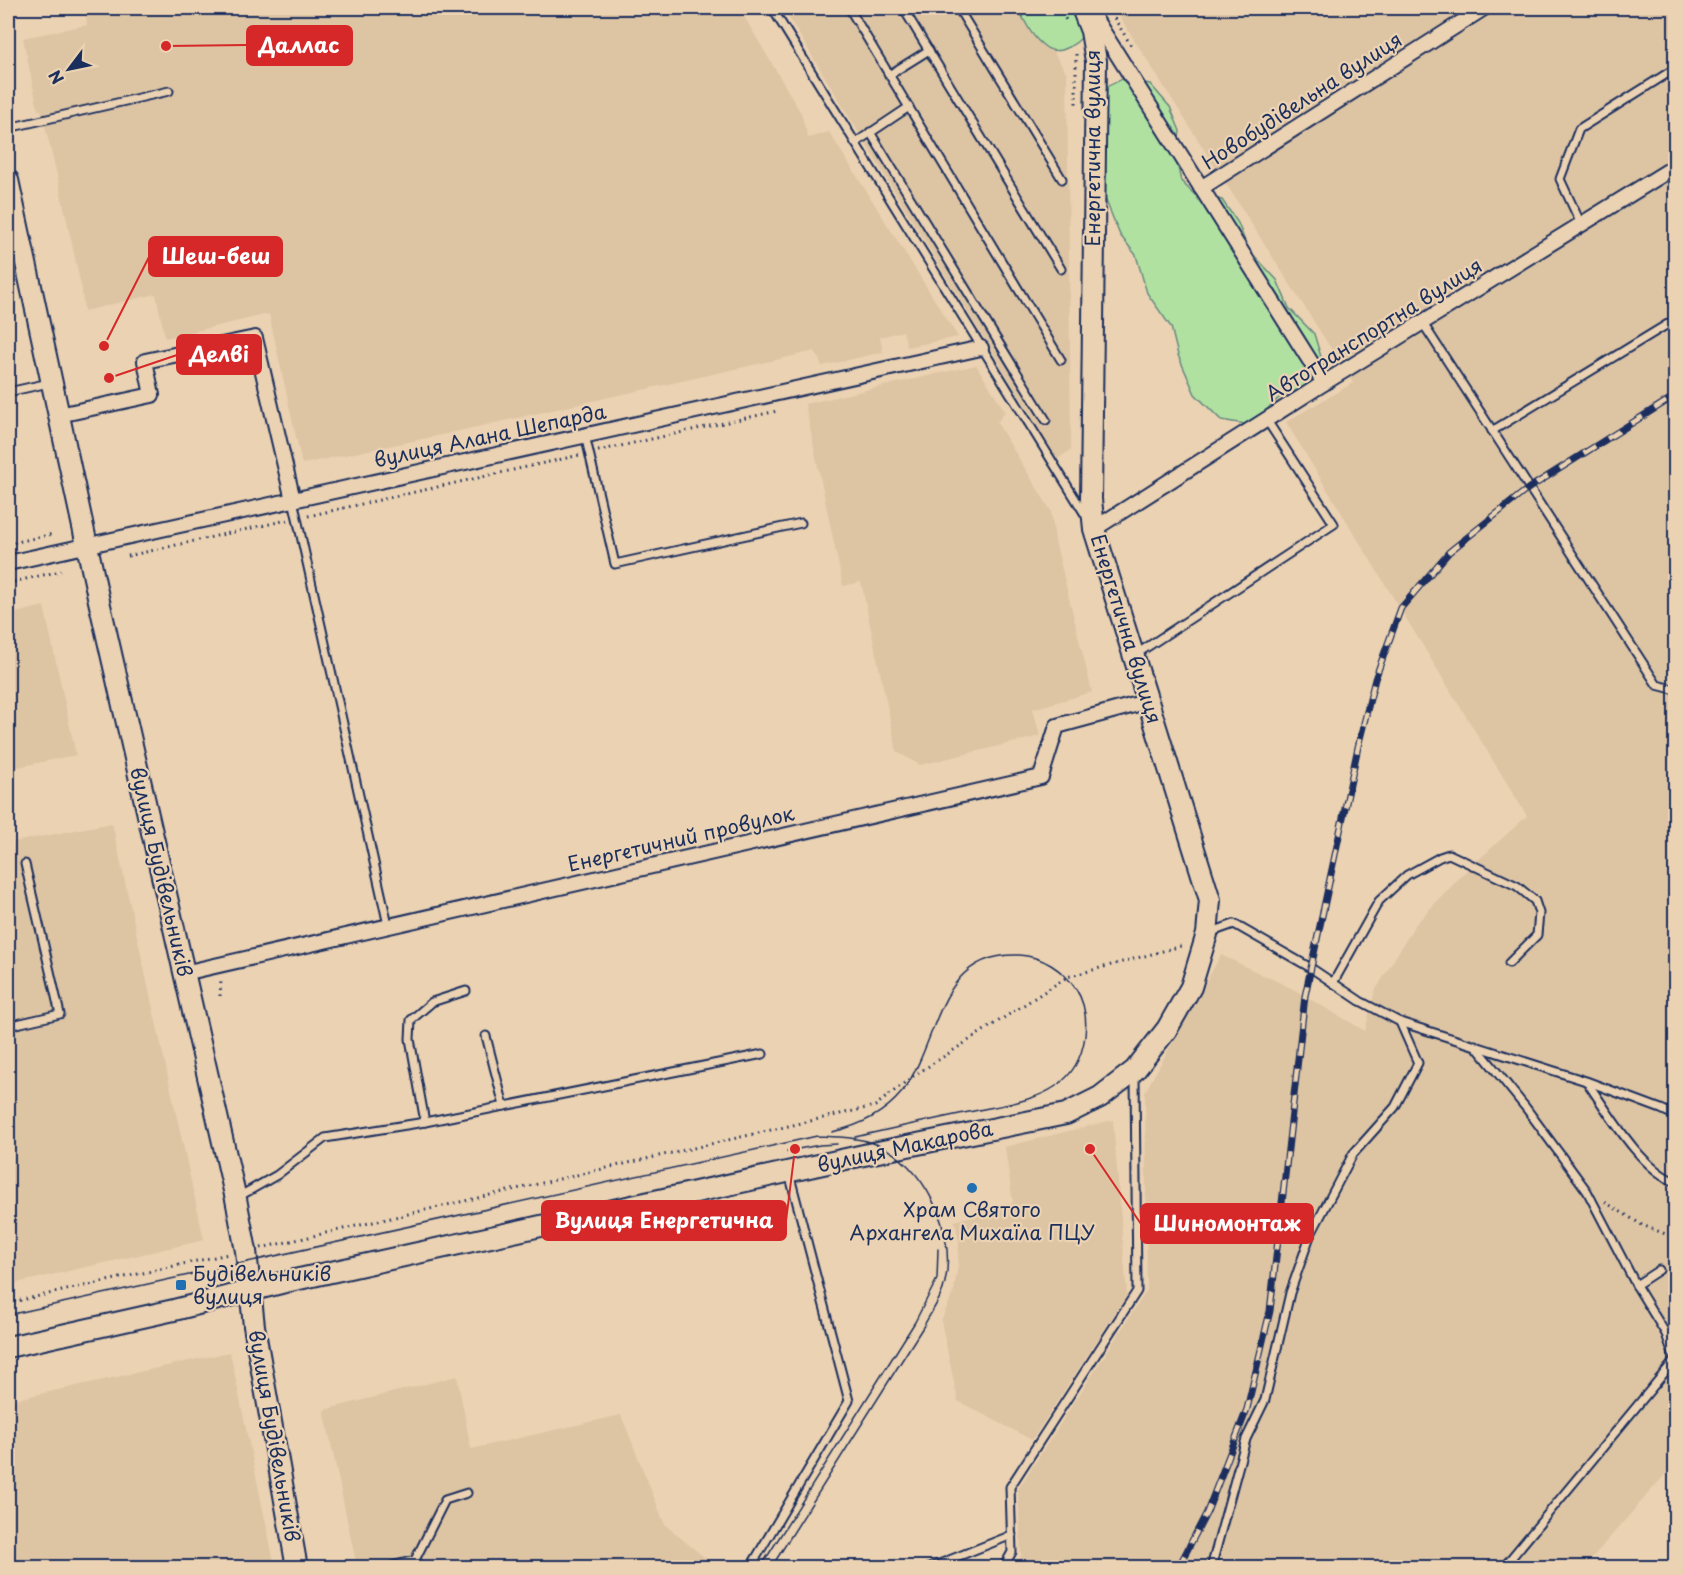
<svg xmlns="http://www.w3.org/2000/svg" width="1683" height="1575" viewBox="0 0 1683 1575" font-family="'Playpen Sans',sans-serif">
<style>
.built{fill:#ddc4a3}
.green{fill:#b1e1a1;stroke:#668880;stroke-width:1.5}
.lines{fill:none;stroke-linecap:round;stroke-linejoin:round}
.lane-casing{stroke:#1b2f5e;stroke-width:11}
.street-casing{stroke:#1b2f5e;stroke-width:18}
.secondary-casing{stroke:#1b2f5e;stroke-width:24}
.path{stroke:#1b2f5e;stroke-width:3;stroke-dasharray:1.5 4.5;stroke-linecap:butt}
.lane{stroke:#ebd2b2;stroke-width:7}
.street{stroke:#ebd2b2;stroke-width:14}
.secondary{stroke:#ebd2b2;stroke-width:20}
.tram{stroke:#1b2f5e;stroke-width:1.5}
.rail-casing{stroke:#1b2f5e;stroke-width:7}
.rail{stroke:#ebd2b2;stroke-width:4.5;stroke-dasharray:14;stroke-linecap:butt}
.poi-dot{fill:#1f6fb2;stroke:#ebd2b2;stroke-width:2}
.labels{text-anchor:middle;stroke-width:4.5;stroke-linejoin:round;paint-order:stroke}
.street-label{font-size:20px;fill:#1b2f5e;stroke:#ebd2b2}
.poi-label{font-size:20px;fill:#1b2f5e;stroke:#ebd2b2}
.leader{fill:none;stroke:#d62828;stroke-width:2}
.callout-dot{fill:#d62828;stroke:#ebd2b2;stroke-width:2}
.callout{fill:#d62828;stroke:#d62828;stroke-width:2}
.callout-label{font-size:21px;text-anchor:middle;font-weight:bold;fill:#fff}
</style>
<rect width="100%" height="100%" fill="#ebd2b2"/>
<filter id="ink" filterUnits="userSpaceOnUse"><feTurbulence type="fractalNoise" baseFrequency=".0167" numOctaves="2"/><feDisplacementMap in="SourceGraphic" scale="12" xChannelSelector="R" yChannelSelector="G"/><feConvolveMatrix kernelMatrix="1 2 1 2 8 2 1 2 1" color-interpolation-filters="sRGB"/></filter>
<g filter="url(#ink)">
<!-- built -->
<g class="built">
<path d="M 100,8 L 739,8 L 801,113 L 808,138 L 829,132 L 958,337 L 907,347 L 903,331 L 880,337 L 883,352 L 822,366 L 815,351 L 441,435 L 302,464 L 269,314 L 165,338 L 156,294 L 84,311 L 82,290 L 57,175 L 41,110 L 38,110 L 23,38 L 87,25 L 86,15 L 100,12 Z"/>
<path d="M 783,8 L 1026,8 L 1067,74 L 1071,450 L 1057,459 Z"/>
<path d="M 1114,8 L 1675,8 L 1675,1463 L 1584,1567 L 1014,1568 L 1021,1556 L 1018,1489 L 1147,1290 L 1145,1092 L 1221,955 L 1293,989 L 1365,1031 L 1375,991 L 1415,925 L 1465,872 L 1527,816 L 1286,422 L 1353,383 Z"/>
<path d="M 976,365 L 1005,411 L 997,423 L 1051,511 L 1055,541 L 1092,692 L 1033,709 L 1040,736 L 920,765 L 897,752 L 861,582 L 843,586 L 805,404 Z"/>
<path d="M 44,606 L 76,755 L 8,769 L 8,615 Z"/>
<path d="M 112,823 L 204,1240 L 8,1285 L 8,843 Z"/>
<path d="M 1113,1120 L 1127,1295 L 1032,1440 L 958,1401 L 941,1321 L 954,1291 L 958,1265 L 959,1241 L 955,1221 L 1013,1203 L 1005,1147 Z"/>
<path d="M 230,1352 L 275,1567 L 8,1567 L 8,1401 Z"/>
<path d="M 457,1376 L 471,1449 L 621,1415 L 665,1525 L 716,1567 L 357,1567 L 324,1410 Z"/>
</g>
<!-- green -->
<g class="green">
<path d="M 1017,8 L 1092,8 C 1092,13 1093,21 1090,26 C 1082,41 1060,59 1044,46 C 1030,36 1026,21 1017,8 Z"/>
<path d="M 1122,79 L 1150,84 L 1170,107 L 1180,131 L 1176,159 L 1181,181 L 1195,195 L 1222,200 L 1238,223 L 1248,249 L 1277,280 L 1289,308 L 1314,334 L 1321,357 L 1315,380 L 1298,390 L 1280,397 L 1265,411 L 1245,424 L 1221,420 L 1195,394 L 1178,355 L 1171,327 L 1147,293 L 1136,255 L 1120,235 L 1104,196 L 1106,172 L 1089,136 L 1090,111 L 1106,87 Z"/>
</g>
<g class="lines">
<!-- lane casing -->
<g class="lane-casing">
<g id="lane">
<path d="M 772,8 L 1086,516"/>
<path d="M 849,8 L 1061,360"/>
<path d="M 903,8 L 1061,269"/>
<path d="M 958,8 L 1062,179"/>
<path d="M 889,75 L 929,50"/>
<path d="M 8,128 L 169,91"/>
<path d="M 870,132 L 1046,420"/>
<path d="M 855,143 L 909,107"/>
<path d="M 1581,224 L 1560,179 L 1579,129 L 1676,68"/>
<path d="M 1422,322 L 1657,685 L 1676,690"/>
<path d="M 8,392 L 49,383"/>
<path d="M 1492,431 L 1676,319"/>
<path d="M 585,435 L 615,564 L 801,523"/>
<path d="M 293,500 L 388,925"/>
<path d="M 1135,655 L 1334,524 L 1266,419"/>
<path d="M 1209,933 L 1234,924 L 1311,968 L 1360,1001 L 1400,1022 L 1586,1081 L 1661,1109 L 1676,1116"/>
<path d="M 1333,983 L 1379,901 L 1407,875 L 1440,857 L 1449,854 L 1517,886 L 1535,901 L 1539,913 L 1537,935 L 1509,963"/>
<path d="M 8,1026 L 60,1014 L 25,864"/>
<path d="M 486,1036 L 504,1106"/>
<path d="M 1475,1045 L 1526,1108 L 1587,1191 L 1636,1285 L 1666,1334 L 1675,1360 L 1503,1568"/>
<path d="M 1587,1082 C 1608,1112 1641,1170 1676,1182"/>
<path d="M 425,1122 L 410,1039 L 411,1020 L 432,1002 L 466,991"/>
<path d="M 238,1197 L 277,1175 L 325,1138 L 425,1122 L 763,1054"/>
<path d="M 1636,1285 L 1659,1270"/>
<path d="M 1666,1334 L 1676,1328"/>
<path d="M 384,1568 L 415,1560 L 445,1500 L 467,1493"/>
<path d="M 750,1568 L 849,1401 L 789,1173"/>
<path d="M 929,1568 L 1012,1535"/>
<path d="M 1003,1568 L 1012,1552 L 1010,1487 L 1137,1291 L 1135,1074"/>
<path d="M 1211,1568 L 1246,1439 L 1265,1400 L 1290,1293 L 1310,1236 L 1353,1154 L 1395,1107 L 1418,1063 L 1400,1022"/>
</g>
</g>
<!-- street casing -->
<g class="street-casing">
<g id="street">
<path d="M 1090,11 L 1324,383"/>
<path d="M 1201,188 L 1484,8"/>
<path d="M 59,415 L 152,395 L 145,361 L 255,338 L 293,500"/>
<path d="M 1094,529 L 1324,383 L 1676,166"/>
<path d="M 8,563 L 981,348"/>
<path d="M 184,973 L 1041,777 L 1057,726 L 1149,701"/>
</g>
</g>
<!-- secondary casing -->
<g class="secondary-casing">
<g id="secondary">
<path d="M 8,180 L 99,601 L 236,1199 L 246,1251 L 254,1326 L 297,1568"/>
<path d="M 8,1347 L 174,1310 L 281,1283 L 873,1153 L 1066,1114 L 1100,1097 L 1135,1070 L 1167,1029 L 1191,987 L 1207,934 L 1210,900 L 1094,529 L 1091,499 L 1096,61 L 1091,31 L 1082,8"/>
</g>
</g>
<!-- path -->
<g class="path">
<path d="M 1059,8 L 1066,20"/>
<path d="M 1108,8 L 1132,47"/>
<path d="M 1076,54 L 1076,104"/>
<path d="M 8,323 L 9,322"/>
<path d="M 598,451 L 777,411"/>
<path d="M 308,516 L 580,455"/>
<path d="M 8,544 L 53,534"/>
<path d="M 128,556 L 287,520"/>
<path d="M 8,583 L 61,571"/>
<path d="M 220,996 L 221,980"/>
<path d="M 1605,1202 L 1642,1225 L 1676,1238"/>
<path d="M 261,1248 L 875,1106 L 912,1077 L 1067,977 L 1185,945"/>
<path d="M 8,1303 L 228,1254"/>
</g>
<!-- lane -->
<use href="#lane" class="lane"/>
<!-- street -->
<use href="#street" class="street"/>
<!-- secondary -->
<use href="#secondary" class="secondary"/>
<!-- tram -->
<g class="tram">
<path d="M 832,1132 C 859,1126 884,1114 902,1092 C 941,1041 935,952 1019,955 C 1042,956 1063,970 1076,989 C 1085,1003 1087,1019 1085,1036 C 1082,1057 1074,1074 1056,1086 C 1033,1102 1001,1105 974,1111 C 934,1119 895,1128 855,1137"/>
<path d="M 787,1151 L 820,1145 L 837,1144"/>
<path d="M 8,1315 L 817,1136 C 838,1137 856,1137 876,1144 C 924,1163 957,1232 945,1282 C 942,1298 931,1312 923,1327 L 771,1568"/>
<path d="M 760,1568 L 915,1322 L 937,1279 L 938,1249"/>
</g>
<!-- rail casing -->
<g class="rail-casing">
<path id="rail" d="M 1178,1568 L 1207,1512 L 1247,1409 L 1270,1311 L 1305,996 L 1358,747 L 1375,679 L 1401,608 L 1449,552 L 1529,488 L 1670,399"/>
</g>
<!-- rail -->
<use href="#rail" class="rail"/>
</g>
</g>
<!-- markers -->
<g class="poi-dot">
<circle cx="972" cy="1188" r="6"/>
<rect x="175" y="1279" width="12" height="12" rx="3"/>
</g>
<g class="labels">
<!-- street labels -->
<g class="street-label">
<text transform="translate(1302 101) rotate(-33)" y="7">Новобудівельна вулиця</text>
<text transform="translate(1093 148) rotate(-90)" y="7">Енергетична вулиця</text>
<text transform="translate(1374 330) rotate(-32)" y="7">Автотранспортна вулиця</text>
<text transform="translate(490 436) rotate(-12)" y="7">вулиця Алана Шепарда</text>
<text transform="translate(1126 629) rotate(73)" y="7">Енергетична вулиця</text>
<text transform="translate(681 839) rotate(-13)" y="7">Енергетичний провулок</text>
<text transform="translate(161 872) rotate(77)" y="7">вулиця Будівельників</text>
<text transform="translate(905 1147) rotate(-12)" y="7">вулиця Макарова</text>
<text transform="translate(274 1436) rotate(80)" y="7">вулиця Будівельників</text>
</g>
<!-- poi labels -->
<g class="poi-label">
<text x="972" y="1217">Храм Святого<tspan x="972" dy="23">Архангела Михаїла ПЦУ</tspan></text>
<text x="193" y="1281" text-anchor="start">Будівельників<tspan x="193" dy="23">вулиця</tspan></text>
</g>
</g>
<!-- callouts -->
<path class="leader" d="M166 46L247 45M104 346L149 257M109 378L177 355M795 1149L786 1221M1090 1149L1141 1224"/>
<g class="callout-dot">
<circle cx="166" cy="46" r="6"/>
<circle cx="104" cy="346" r="6"/>
<circle cx="109" cy="378" r="6"/>
<circle cx="795" cy="1149" r="6"/>
<circle cx="1090" cy="1149" r="6"/>
</g>
<g class="callout">
<rect x="247" y="26" width="105" height="39" rx="6"/>
<rect x="149" y="237" width="133" height="39" rx="6"/>
<rect x="177" y="335" width="84" height="39" rx="6"/>
<rect x="542" y="1201" width="244" height="39" rx="6"/>
<rect x="1141" y="1204" width="172" height="39" rx="6"/>
</g>
<g class="callout-label">
<text x="299" y="53">Даллас</text>
<text x="216" y="264">Шеш-беш</text>
<text x="219" y="362">Делві</text>
<text x="664" y="1228">Вулиця Енергетична</text>
<text x="1227" y="1231">Шиномонтаж</text>
</g>
<!-- margin -->
<rect width="1683" height="1575" fill="none" stroke="#ebd2b2" stroke-width="30"/>
<rect x="15" y="15" width="1653" height="1545" fill="none" stroke="#1b2f5e" stroke-width="2" filter="url(#ink)"/>
<!-- north arrow -->
<g transform="translate(69 69) rotate(238)" stroke="#ebd2b2" stroke-width="4.5" paint-order="stroke">
<path d="M0-4.5L10 22L0 15L-10 22Z" fill="#1b2f5e"/>
<text y="-9" font-size="16" font-weight="bold" text-anchor="middle" fill="#1b2f5e">N</text>
</g>
</svg>
